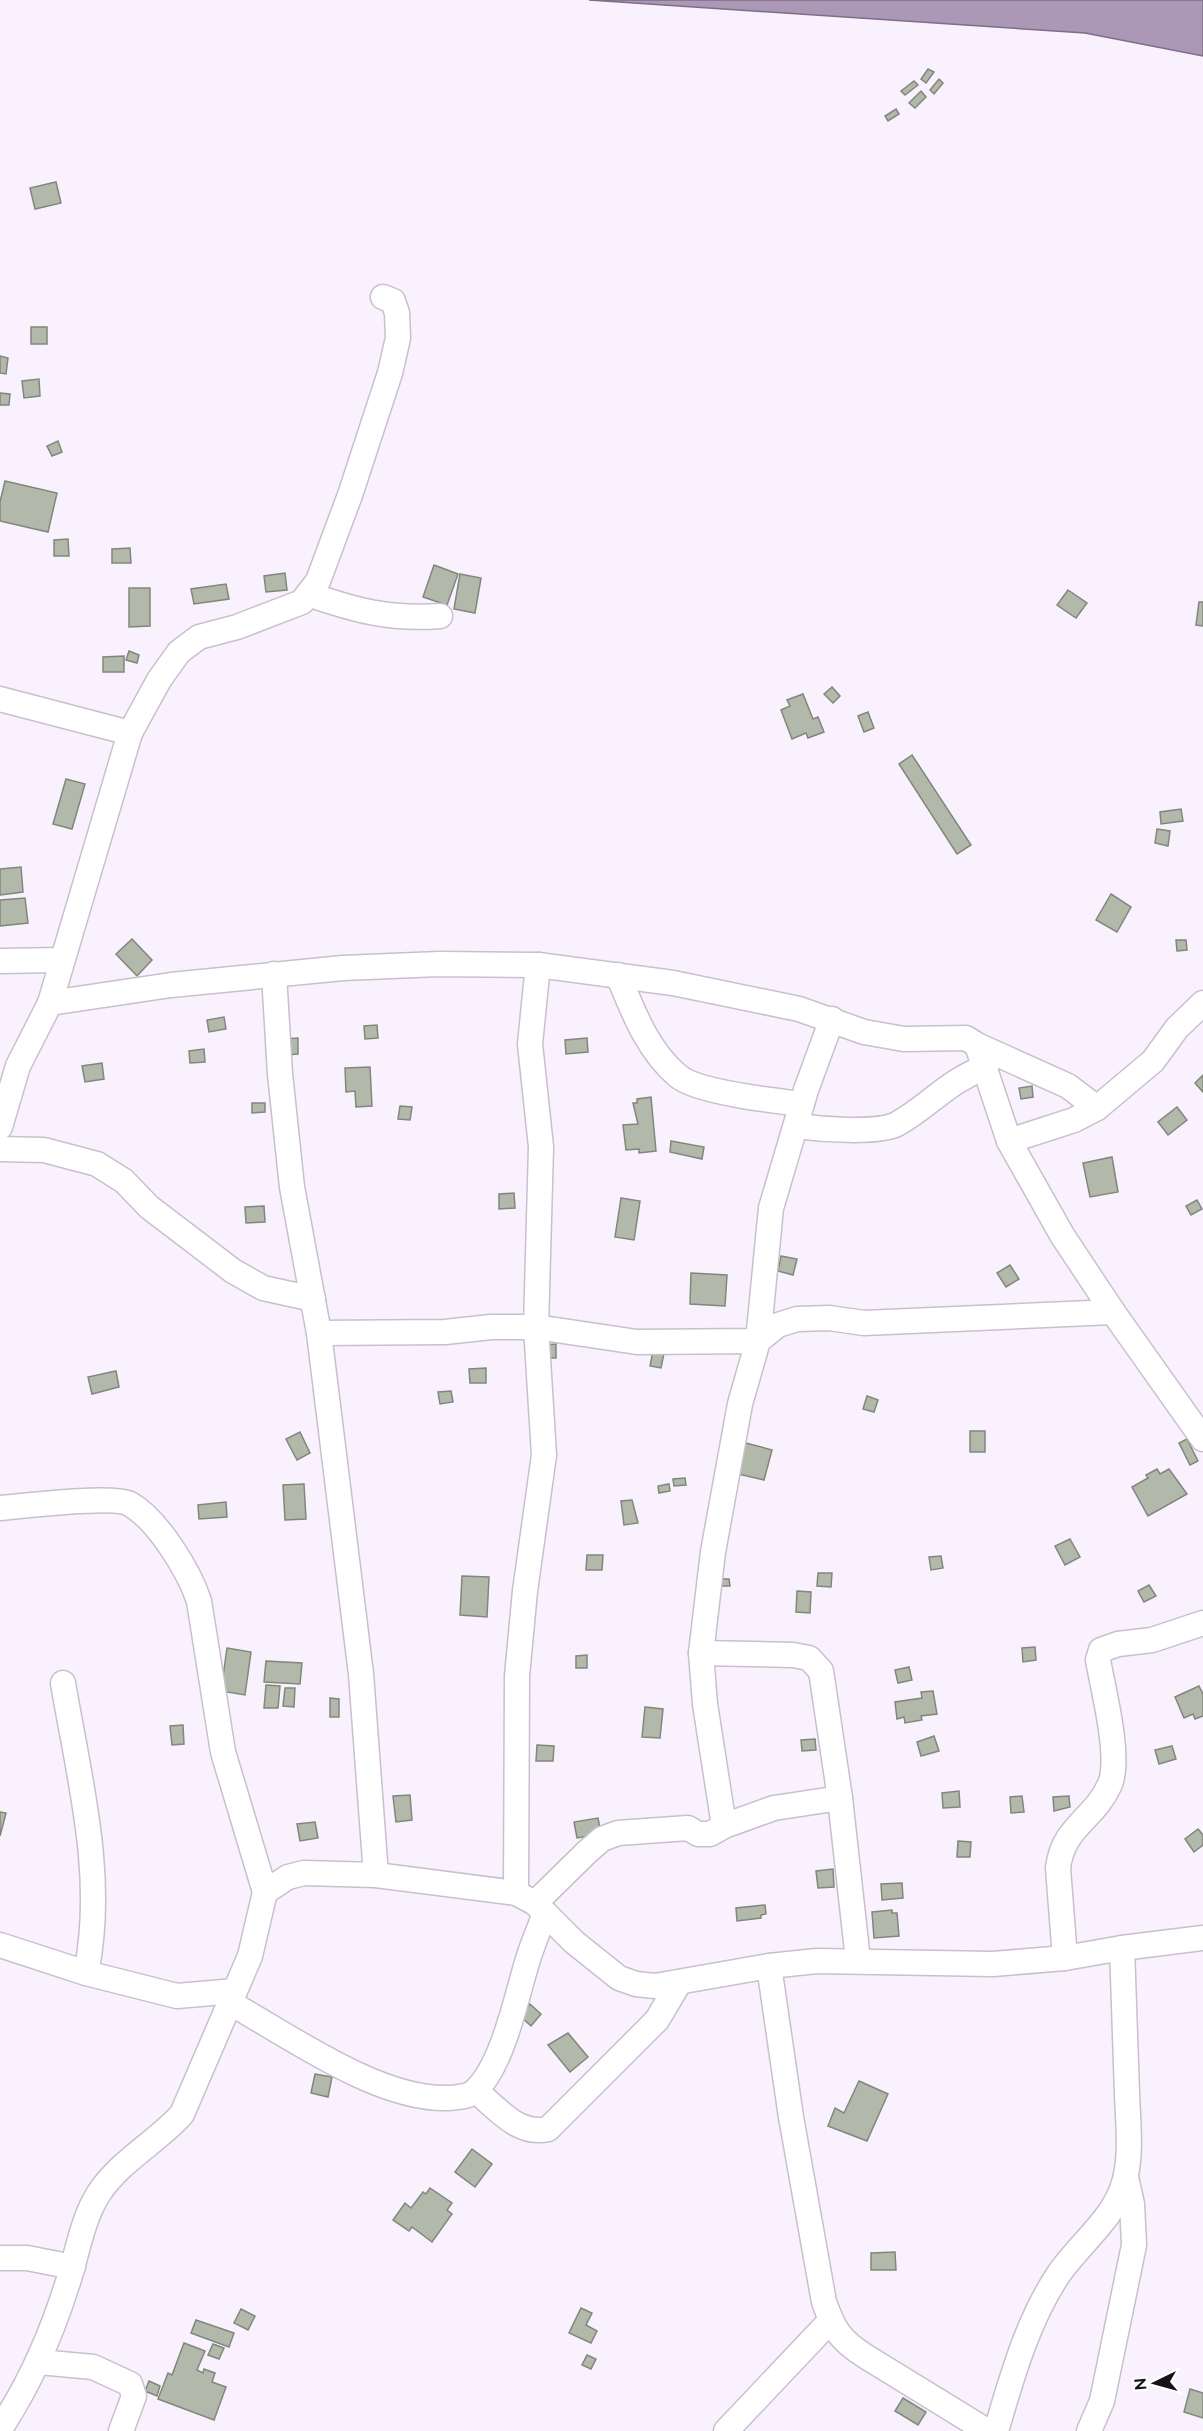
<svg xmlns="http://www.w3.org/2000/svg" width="1203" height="2431" viewBox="0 0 1203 2431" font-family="Raleway,sans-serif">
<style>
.water{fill:#ab97b6;stroke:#7e6f87;stroke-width:1.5}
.building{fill:#b2b9ab;stroke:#81877b;stroke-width:1.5}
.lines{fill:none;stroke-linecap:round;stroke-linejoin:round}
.minor-casing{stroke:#c8c0cd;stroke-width:27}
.minor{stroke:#fff;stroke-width:24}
</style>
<rect width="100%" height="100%" fill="#f9f1fe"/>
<!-- water -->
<path class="water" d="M 589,0 L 1203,0 L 1203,56 L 1085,33 Z"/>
<!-- building -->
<g class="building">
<path d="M 928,69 L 934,72 L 926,83 L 921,79 Z"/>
<path d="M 939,79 L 943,83 L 934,94 L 930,90 Z"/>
<path d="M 914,81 L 918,85 L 905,95 L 901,91 Z"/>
<path d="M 921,91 L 926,97 L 915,108 L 909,103 Z"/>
<path d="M 896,109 L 899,114 L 888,121 L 885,116 Z"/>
<path d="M 56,182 L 61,203 L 35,209 L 30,188 Z"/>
<rect x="31" y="327" width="16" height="17"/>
<path d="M 0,356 L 8,358 L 6,374 L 0,373 Z"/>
<path d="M 39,379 L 40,396 L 24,398 L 22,381 Z"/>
<path d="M 0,393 L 10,394 L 9,405 L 0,405 Z"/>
<path d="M 58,441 L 62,452 L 52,456 L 47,446 Z"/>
<path d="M 5,481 L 57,493 L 48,532 L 0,521 L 0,502 Z"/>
<path d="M 68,539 L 69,556 L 54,556 L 54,540 Z"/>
<path d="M 130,548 L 131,563 L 112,563 L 112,549 Z"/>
<path d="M 434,565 L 458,574 L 447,605 L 423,597 Z"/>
<path d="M 285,573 L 287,590 L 266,592 L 264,576 Z"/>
<path d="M 460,574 L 481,578 L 475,613 L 454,609 Z"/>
<path d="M 226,584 L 229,599 L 194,604 L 191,589 Z"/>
<path d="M 129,588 L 150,588 L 150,626 L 129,627 Z"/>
<path d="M 1068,590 L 1087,603 L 1076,618 L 1057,605 Z"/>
<path d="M 1199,602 L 1203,602 L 1203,626 L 1196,625 Z"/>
<path d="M 129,651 L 139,655 L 137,663 L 126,660 Z"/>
<path d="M 124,656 L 124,672 L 103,672 L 103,657 Z"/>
<path d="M 832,687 L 840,696 L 833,703 L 824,694 Z"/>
<path d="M 803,694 L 813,719 L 818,717 L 824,732 L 808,738 L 806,733 L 792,739 L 781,710 L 790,706 L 787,700 Z"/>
<path d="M 868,712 L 874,728 L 864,732 L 858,716 Z"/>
<path d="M 912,755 L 971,845 L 957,854 L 899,764 Z"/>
<path d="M 66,779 L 85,784 L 72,829 L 53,824 Z"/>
<path d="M 1181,809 L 1183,821 L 1161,824 L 1160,812 Z"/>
<path d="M 1157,829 L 1170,831 L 1168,846 L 1155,843 Z"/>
<path d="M 21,867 L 23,892 L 0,895 L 0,869 Z"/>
<path d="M 1111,894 L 1131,907 L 1117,932 L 1096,920 Z"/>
<path d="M 25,898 L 28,923 L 0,926 L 0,900 Z"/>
<path d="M 132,939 L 152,960 L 137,976 L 116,954 Z"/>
<path d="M 1176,940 L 1186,940 L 1187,950 L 1177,951 Z"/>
<path d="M 224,1017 L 226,1029 L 209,1032 L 207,1020 Z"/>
<path d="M 377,1025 L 378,1038 L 365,1039 L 364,1026 Z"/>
<path d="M 298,1038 L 298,1054 L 285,1055 L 284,1039 Z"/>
<path d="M 587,1038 L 588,1052 L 566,1054 L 565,1040 Z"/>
<path d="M 204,1049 L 205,1062 L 190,1063 L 189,1051 Z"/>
<path d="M 102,1063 L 104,1079 L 85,1082 L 82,1066 Z"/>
<path d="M 370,1067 L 372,1106 L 356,1107 L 355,1091 L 346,1092 L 345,1068 Z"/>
<path d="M 1203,1075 L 1203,1092 L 1195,1083 Z"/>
<path d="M 1032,1086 L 1033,1097 L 1021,1099 L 1019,1088 Z"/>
<path d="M 651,1097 L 656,1151 L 639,1153 L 639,1149 L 626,1150 L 623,1125 L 638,1124 L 633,1103 L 637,1103 L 637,1099 Z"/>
<path d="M 252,1103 L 265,1103 L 265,1112 L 252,1113 Z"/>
<path d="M 400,1106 L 412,1107 L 410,1120 L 398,1119 Z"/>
<path d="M 1177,1107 L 1187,1120 L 1168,1135 L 1158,1122 Z"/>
<path d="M 671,1141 L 704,1147 L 702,1159 L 670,1152 Z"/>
<path d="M 1112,1157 L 1118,1192 L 1090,1197 L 1083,1163 Z"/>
<path d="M 514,1193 L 515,1208 L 499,1209 L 499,1194 Z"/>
<path d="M 621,1198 L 640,1201 L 634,1240 L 615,1237 Z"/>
<path d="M 1197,1200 L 1202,1209 L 1191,1215 L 1186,1206 Z"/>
<path d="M 264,1206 L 265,1222 L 246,1223 L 245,1207 Z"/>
<path d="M 781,1256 L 797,1259 L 793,1275 L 778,1271 Z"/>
<path d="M 1010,1265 L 1019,1279 L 1006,1287 L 997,1273 Z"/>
<path d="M 691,1273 L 727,1275 L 725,1306 L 690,1304 Z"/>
<path d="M 556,1344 L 556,1358 L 545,1358 L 545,1345 Z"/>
<path d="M 653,1351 L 664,1353 L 661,1368 L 650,1366 Z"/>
<path d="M 486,1368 L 486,1383 L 470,1383 L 469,1369 Z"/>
<path d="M 116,1371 L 119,1387 L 92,1394 L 88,1377 Z"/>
<path d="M 451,1391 L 453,1402 L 440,1404 L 438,1392 Z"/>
<path d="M 867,1396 L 878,1400 L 874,1412 L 863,1409 Z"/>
<rect x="970" y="1431" width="15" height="21"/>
<path d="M 300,1432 L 310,1453 L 297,1460 L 286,1439 Z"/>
<path d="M 1187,1439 L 1198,1461 L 1190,1465 L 1179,1443 Z"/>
<path d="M 746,1443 L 772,1450 L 764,1480 L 738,1474 Z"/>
<path d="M 1157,1469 L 1160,1474 L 1169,1469 L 1187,1494 L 1148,1516 L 1132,1487 L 1148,1478 L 1146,1475 Z"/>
<path d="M 685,1478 L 686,1485 L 674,1486 L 673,1479 Z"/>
<path d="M 304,1484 L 306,1519 L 285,1520 L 283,1485 Z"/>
<path d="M 669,1484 L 670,1491 L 659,1493 L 658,1486 Z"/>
<path d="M 632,1500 L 638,1523 L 624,1525 L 621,1501 Z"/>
<path d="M 226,1502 L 227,1517 L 199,1519 L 198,1505 Z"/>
<path d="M 1070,1539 L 1080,1557 L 1065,1565 L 1055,1546 Z"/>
<path d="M 587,1555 L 603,1555 L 602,1570 L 586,1570 Z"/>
<path d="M 941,1556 L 943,1568 L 931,1570 L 929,1557 Z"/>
<path d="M 818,1573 L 832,1573 L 831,1587 L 817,1586 Z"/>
<path d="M 462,1576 L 489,1577 L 487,1617 L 460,1615 Z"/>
<path d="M 719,1579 L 729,1579 L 730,1586 L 719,1586 Z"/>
<path d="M 1149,1585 L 1156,1596 L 1144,1602 L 1138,1591 Z"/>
<path d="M 797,1591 L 811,1592 L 810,1613 L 796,1612 Z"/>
<path d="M 1035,1647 L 1036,1660 L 1023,1662 L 1022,1648 Z"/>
<path d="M 227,1648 L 251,1652 L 245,1695 L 221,1691 Z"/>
<path d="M 587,1655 L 587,1668 L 576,1668 L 576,1656 Z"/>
<path d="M 266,1661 L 302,1663 L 300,1684 L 264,1682 Z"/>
<path d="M 909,1667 L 912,1680 L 898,1683 L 895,1670 Z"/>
<path d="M 266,1685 L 280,1686 L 278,1708 L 264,1708 Z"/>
<path d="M 1199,1686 L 1203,1694 L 1203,1716 L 1195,1719 L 1193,1714 L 1184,1718 L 1175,1697 Z"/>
<path d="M 285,1688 L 295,1688 L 294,1707 L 283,1706 Z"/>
<path d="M 933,1691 L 937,1714 L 921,1716 L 922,1720 L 905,1723 L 904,1717 L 897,1719 L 895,1702 L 922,1698 L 921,1692 Z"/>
<path d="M 330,1698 L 339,1699 L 339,1717 L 330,1717 Z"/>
<path d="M 645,1707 L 663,1709 L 660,1738 L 642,1737 Z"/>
<path d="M 183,1725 L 184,1744 L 172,1745 L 170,1726 Z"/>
<path d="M 934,1736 L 939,1751 L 921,1756 L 917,1742 Z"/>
<path d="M 815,1739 L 816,1750 L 802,1751 L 801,1740 Z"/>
<path d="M 537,1745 L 554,1746 L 553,1761 L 536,1761 Z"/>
<path d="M 1172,1746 L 1176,1759 L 1159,1764 L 1155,1750 Z"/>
<path d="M 959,1791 L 960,1807 L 943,1808 L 942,1793 Z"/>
<path d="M 410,1795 L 412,1820 L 396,1822 L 393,1796 Z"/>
<path d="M 1022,1796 L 1024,1812 L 1011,1813 L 1010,1797 Z"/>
<path d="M 1069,1796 L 1070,1807 L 1054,1811 L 1053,1797 Z"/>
<path d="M 0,1812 L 6,1813 L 0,1836 Z"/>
<path d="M 598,1818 L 601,1834 L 577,1838 L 574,1822 Z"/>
<path d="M 315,1822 L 318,1838 L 300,1841 L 297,1824 Z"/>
<path d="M 1198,1829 L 1203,1835 L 1203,1845 L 1194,1852 L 1185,1839 Z"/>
<path d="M 958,1841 L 971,1842 L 970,1857 L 957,1857 Z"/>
<path d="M 833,1869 L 834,1887 L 818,1888 L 816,1871 Z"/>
<path d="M 902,1883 L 903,1898 L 882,1900 L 881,1884 Z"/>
<path d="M 765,1905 L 766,1914 L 761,1915 L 761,1918 L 737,1921 L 736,1908 Z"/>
<path d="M 892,1910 L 892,1913 L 897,1913 L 899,1936 L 874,1938 L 872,1912 Z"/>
<path d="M 530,2004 L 541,2014 L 531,2026 L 520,2016 Z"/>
<path d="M 568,2033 L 588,2057 L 570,2072 L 548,2045 Z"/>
<path d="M 315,2074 L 332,2077 L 328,2097 L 311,2093 Z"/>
<path d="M 859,2081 L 888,2094 L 867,2141 L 828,2126 L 835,2108 L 844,2113 Z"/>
<path d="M 472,2149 L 492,2164 L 475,2187 L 455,2172 Z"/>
<path d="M 430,2188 L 452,2203 L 447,2210 L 452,2214 L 432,2242 L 412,2227 L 409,2231 L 393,2220 L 405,2203 L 411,2208 L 423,2192 L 426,2194 Z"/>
<path d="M 895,2252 L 896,2270 L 871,2270 L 871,2253 Z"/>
<path d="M 581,2308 L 592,2313 L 586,2325 L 597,2331 L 591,2343 L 569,2333 Z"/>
<path d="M 241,2309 L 255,2316 L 248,2330 L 234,2323 Z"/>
<path d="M 196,2320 L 234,2333 L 229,2347 L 191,2333 Z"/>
<path d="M 184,2343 L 205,2351 L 197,2370 L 203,2373 L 204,2369 L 215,2373 L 212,2382 L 226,2387 L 214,2420 L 158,2399 L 168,2373 L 172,2375 Z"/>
<path d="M 213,2344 L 224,2348 L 219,2359 L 208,2355 Z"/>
<path d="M 587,2355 L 596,2359 L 591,2369 L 582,2365 Z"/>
<path d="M 149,2381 L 160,2386 L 157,2396 L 145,2391 Z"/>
<path d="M 1190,2389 L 1203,2393 L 1203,2418 L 1184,2412 Z"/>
<path d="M 903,2398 L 926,2412 L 918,2425 L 895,2411 Z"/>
</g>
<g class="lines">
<!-- minor casing -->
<g class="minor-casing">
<g id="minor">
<path d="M 308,594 C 354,610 390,620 440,616"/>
<path d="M 0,699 L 130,733"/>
<path d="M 0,961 L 61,960"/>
<path d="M 274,974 L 280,1074 L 292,1187 L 319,1333 L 361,1674 L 376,1875"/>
<path d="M 618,975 C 633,1011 647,1050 678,1076 C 696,1092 776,1101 802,1104"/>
<path d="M 50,1003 L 171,985 L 343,968 L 439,964 L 538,965 L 673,983 L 799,1009 L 864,1032 L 904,1039 L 966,1038 L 977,1045 L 1009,1141 L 1062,1235 L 1113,1312 L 1203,1439"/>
<path d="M 977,1045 L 1068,1086 L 1097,1108"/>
<path d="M 796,1126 C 819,1129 878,1134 897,1124 C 931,1105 946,1082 986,1067"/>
<path d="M 0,1127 L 18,1066 L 50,1003 L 130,733 L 159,680 L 179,652 L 199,637 L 237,627 L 302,602 L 318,581 L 350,495 L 390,373 L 398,338 L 397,313 L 393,301 L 383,297"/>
<path d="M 1009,1141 L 1074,1120 L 1097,1108 L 1153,1061 L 1177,1028 L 1203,1003"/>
<path d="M 0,1149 L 44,1150 L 97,1164 L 124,1181 L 149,1207 L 233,1271 L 263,1288 L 313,1299"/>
<path d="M 319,1333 L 445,1332 L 491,1327 L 536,1327 L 637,1342 L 758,1341 L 771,1208 L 806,1090 L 832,1019"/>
<path d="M 0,1508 C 23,1506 113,1495 130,1504 C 158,1520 189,1571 199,1601 L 223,1752 L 265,1892"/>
<path d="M 701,1653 L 793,1655 L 809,1658 L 821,1671 L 840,1798 L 858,1960"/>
<path d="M 63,1683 C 79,1778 106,1877 86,1973"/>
<path d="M 724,1826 L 705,1704 L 701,1653 L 713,1552 L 740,1404 L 758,1341 L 778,1325 L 797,1319 L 829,1318 L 864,1323 L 1113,1312"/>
<path d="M 516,1893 L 517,1676 L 525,1591 L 544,1455 L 536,1327 L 541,1147 L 530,1044 L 538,965"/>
<path d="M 535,1903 L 587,1852 L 602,1839 L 618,1833 L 688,1828 L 698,1834 L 710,1834 L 724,1826 L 774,1808 L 840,1798"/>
<path d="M 0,1945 L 86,1973 L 177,1996 L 235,1991"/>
<path d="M 1065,1958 L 1058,1868 C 1063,1826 1095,1819 1110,1784 C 1121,1757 1103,1689 1098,1660 L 1101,1650 L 1118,1644 L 1152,1640 L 1203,1623"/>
<path d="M 769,1966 L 791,2117 L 824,2302 C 834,2330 840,2340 865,2356 L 987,2431"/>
<path d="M 230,2003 C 290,2036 379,2101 449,2098 C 458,2097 469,2097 475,2091 C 504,2064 517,1993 529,1956 C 534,1941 540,1927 545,1913"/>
<path d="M 476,2091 C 497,2108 518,2136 548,2129 L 657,2020 L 679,1983"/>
<path d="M 0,2258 L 27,2258 L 73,2267"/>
<path d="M 39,2362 L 93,2367 L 130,2384 L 134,2396 L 121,2431"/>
<path d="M 0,2429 C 29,2385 50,2338 66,2288 C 77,2257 81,2221 99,2193 C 120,2161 157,2142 182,2114 L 250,1956 L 265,1892 L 288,1877 L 304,1873 L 376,1875 L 516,1893 L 535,1903 L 574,1942 L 619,1978 L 636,1984 L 655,1986 L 769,1966 L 817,1961 L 993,1964 L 1065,1958 L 1122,1948 L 1203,1938"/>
<path d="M 726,2431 L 831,2320"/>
<path d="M 996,2431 C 1012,2377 1027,2322 1058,2275 C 1078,2245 1114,2219 1124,2183 C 1132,2155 1128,2123 1127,2093 C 1125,2044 1124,1996 1122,1948"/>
<path d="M 1089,2431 L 1102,2401 L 1134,2245 L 1132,2204 L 1126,2177"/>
</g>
</g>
<!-- minor -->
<use href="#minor" class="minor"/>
</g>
<!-- north arrow -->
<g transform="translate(1155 2383) rotate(265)" stroke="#ffffff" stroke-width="4.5" paint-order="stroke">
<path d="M0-4.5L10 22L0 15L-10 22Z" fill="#161318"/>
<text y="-9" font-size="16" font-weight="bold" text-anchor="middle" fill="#161318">N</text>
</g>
</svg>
